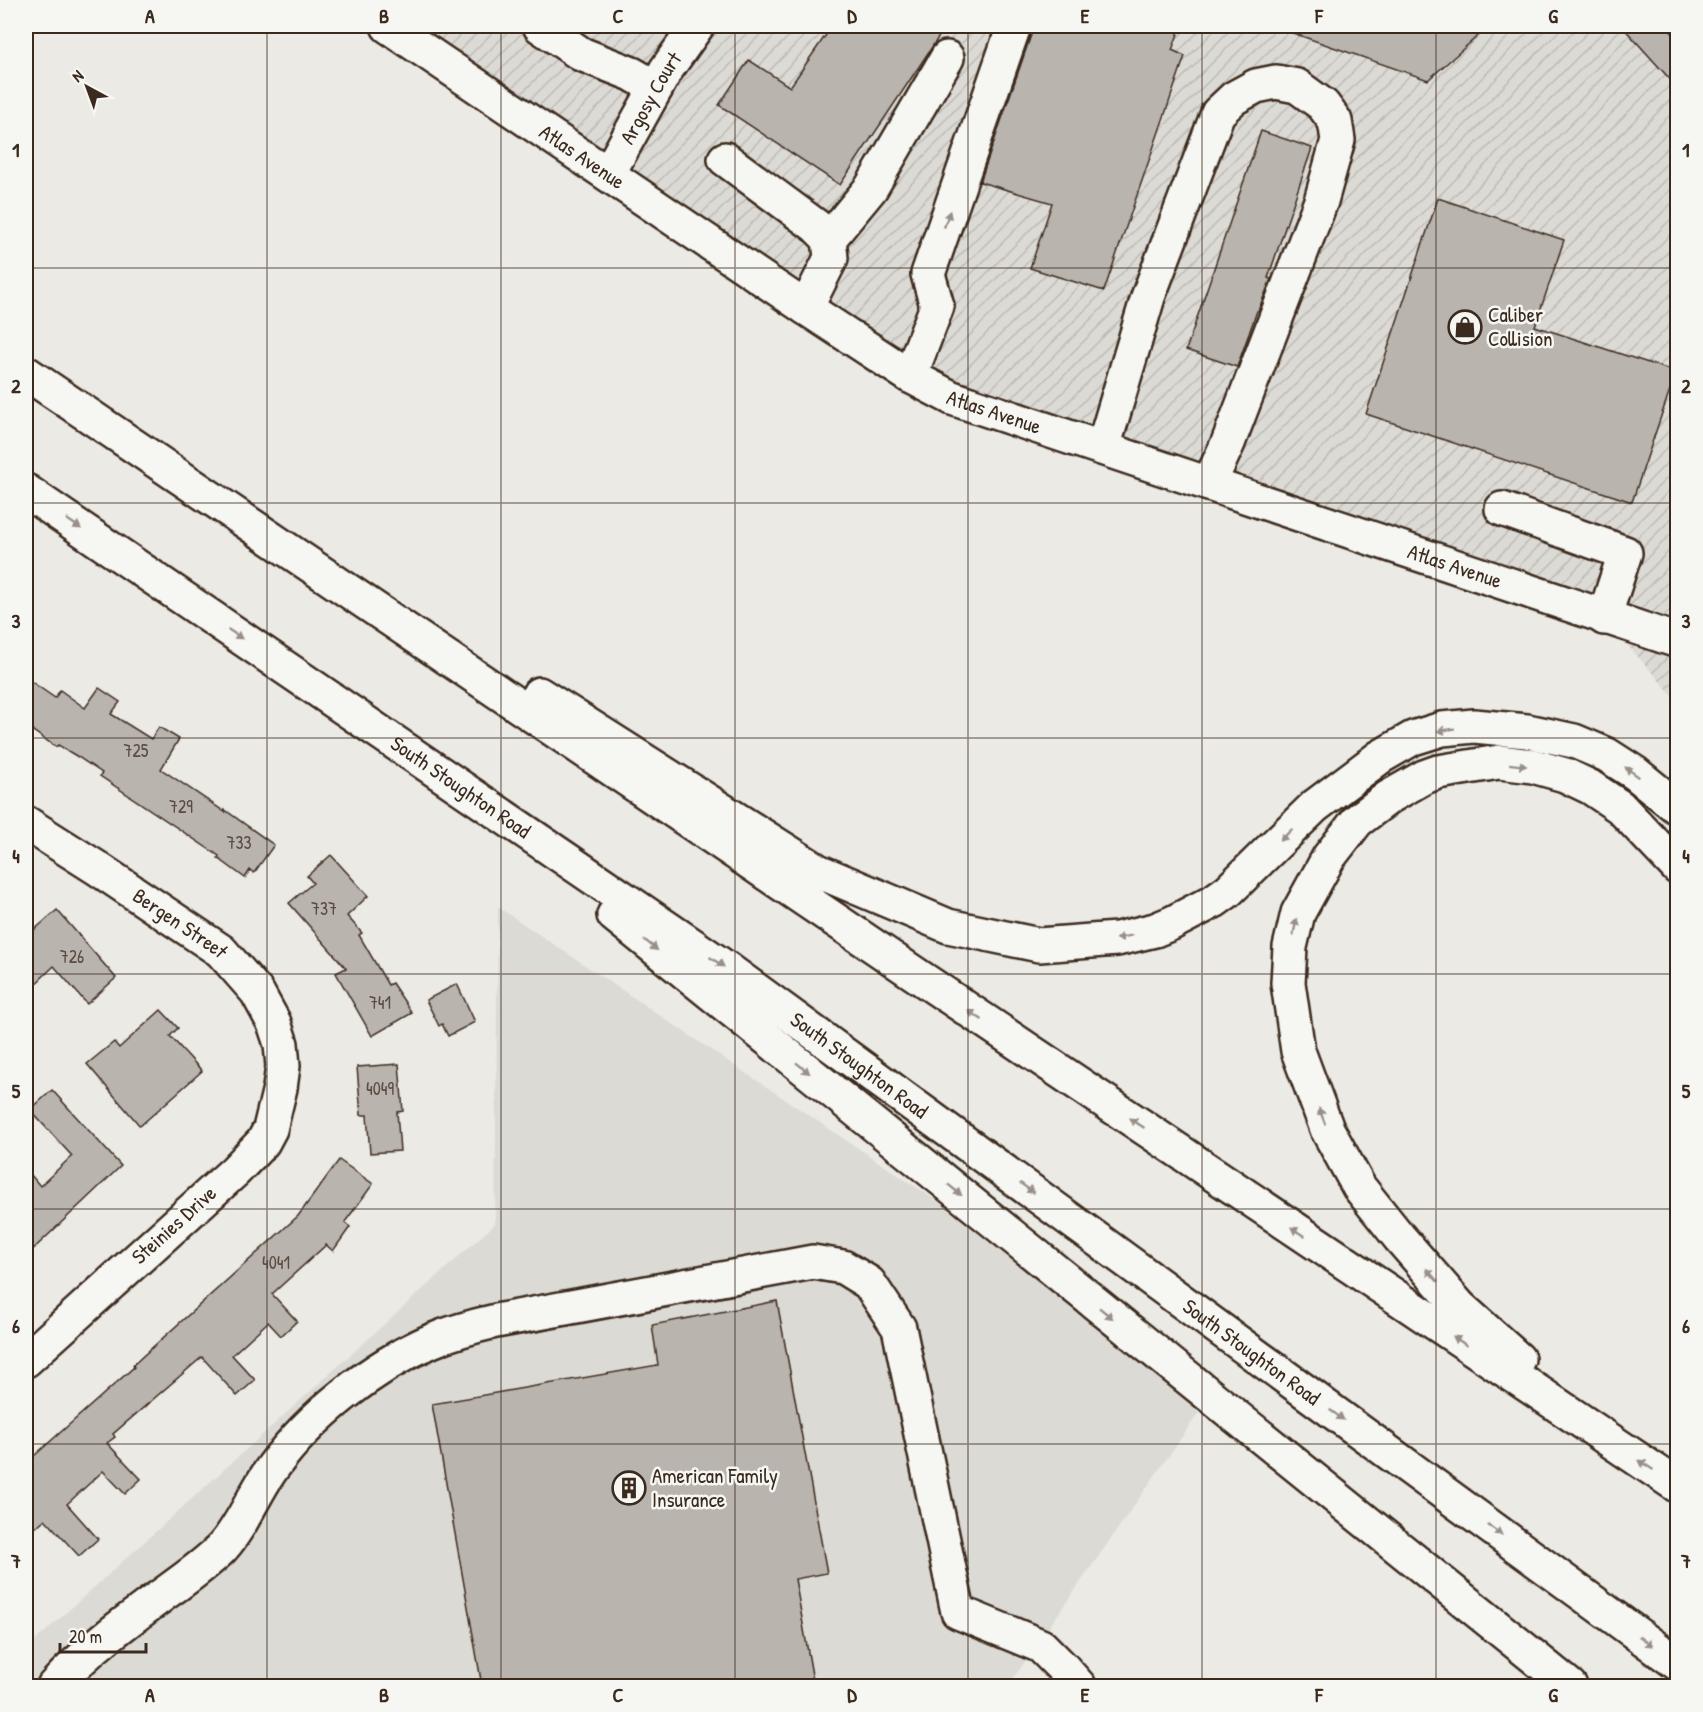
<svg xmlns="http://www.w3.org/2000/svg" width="1703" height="1712" viewBox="0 0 1703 1712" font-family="'Patrick Hand',sans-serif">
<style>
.built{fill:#dcdad4}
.industrial{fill:url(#industrial-furrows)}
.building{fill:#bab4ae;stroke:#3b2a1e;stroke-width:1.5}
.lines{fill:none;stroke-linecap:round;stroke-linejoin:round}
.minor-casing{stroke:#3b2a1e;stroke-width:38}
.major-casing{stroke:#3b2a1e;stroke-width:38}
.minor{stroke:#f6f6f2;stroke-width:33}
.major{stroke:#f6f6f2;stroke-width:33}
.oneway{fill:#989088}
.grid{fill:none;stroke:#3b2a1e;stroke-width:1.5;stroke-opacity:0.55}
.labels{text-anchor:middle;stroke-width:5;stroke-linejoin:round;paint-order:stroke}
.number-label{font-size:18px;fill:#5b4c42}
.street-label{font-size:21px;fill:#3b2a1e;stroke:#f6f6f2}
.poi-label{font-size:21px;fill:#3b2a1e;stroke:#f6f6f2;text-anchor:start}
.neatline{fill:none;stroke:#3b2a1e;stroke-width:2}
.grid-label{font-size:20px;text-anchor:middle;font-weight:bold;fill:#3b2a1e}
</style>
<defs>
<pattern id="industrial-furrows" width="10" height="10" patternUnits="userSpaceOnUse" patternTransform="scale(1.5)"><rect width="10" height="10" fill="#dcdad4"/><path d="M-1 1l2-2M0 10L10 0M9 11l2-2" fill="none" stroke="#bebbb6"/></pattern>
</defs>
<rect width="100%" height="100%" fill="#ebeae5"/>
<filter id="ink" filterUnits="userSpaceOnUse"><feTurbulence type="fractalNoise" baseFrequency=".0167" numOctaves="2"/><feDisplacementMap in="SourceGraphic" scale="12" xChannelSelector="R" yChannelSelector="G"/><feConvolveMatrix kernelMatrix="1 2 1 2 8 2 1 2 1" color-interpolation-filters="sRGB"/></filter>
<g filter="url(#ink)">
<!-- built -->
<path class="built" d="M 498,907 L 1216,1388 L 1008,1686 L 26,1686 L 26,1649 L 495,1224 Z"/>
<!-- industrial -->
<path class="industrial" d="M 388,26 L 1677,26 L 1677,700 L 1603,618 L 952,398 Z"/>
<!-- building -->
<g class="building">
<path d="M 832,26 L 946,26 L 840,185 L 719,105 L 749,60 L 790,87 Z"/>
<path d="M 1032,26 L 1181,26 L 1172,50 L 1185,56 L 1104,291 L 1030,268 L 1052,203 L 980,182 L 1032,32 Z"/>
<path d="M 1281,26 L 1489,26 L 1428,80 L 1281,29 Z"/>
<path d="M 1622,26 L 1666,26 L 1677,38 L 1677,87 Z"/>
<path d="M 1261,131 L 1312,148 L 1268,278 L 1271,279 L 1258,311 L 1257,311 L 1237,367 L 1186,350 Z"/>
<path d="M 1438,198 L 1564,240 L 1535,326 L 1676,372 L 1632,502 L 1366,414 Z"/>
<path d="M 26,678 L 55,698 L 60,690 L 85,708 L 99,688 L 120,702 L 111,714 L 151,739 L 159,727 L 179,739 L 161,769 L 225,812 L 225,810 L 274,845 L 254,873 L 250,870 L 245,878 L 218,858 L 219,856 L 100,776 L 102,773 L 78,757 L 58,745 L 56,747 L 26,726 Z"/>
<path d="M 331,855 L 368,896 L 347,916 L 362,933 L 359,935 L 388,985 L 392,983 L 412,1013 L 372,1036 L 336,973 L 346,968 L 289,903 L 313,883 L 307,876 Z"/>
<path d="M 57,910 L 116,978 L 87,1004 L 54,966 L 26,993 L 26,937 Z"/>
<path d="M 457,984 L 475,1022 L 448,1036 L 442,1024 L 439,1026 L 426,1000 Z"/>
<path d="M 161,1010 L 178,1028 L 170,1036 L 202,1071 L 140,1126 L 87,1064 L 114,1042 L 119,1048 Z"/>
<path d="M 399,1064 L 403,1111 L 397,1112 L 400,1151 L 370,1153 L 367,1115 L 361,1115 L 357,1067 Z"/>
<path d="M 52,1090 L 121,1166 L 26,1256 L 26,1169 L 40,1186 L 72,1156 L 30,1110 Z"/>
<path d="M 339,1160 L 373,1184 L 345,1222 L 350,1227 L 333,1251 L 326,1245 L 272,1294 L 297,1321 L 281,1336 L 268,1322 L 232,1355 L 255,1380 L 237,1396 L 202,1357 L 113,1434 L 115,1437 L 107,1443 L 141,1479 L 125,1494 L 103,1471 L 67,1504 L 98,1539 L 79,1556 L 45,1519 L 26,1536 L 26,1463 L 134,1367 L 133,1365 L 298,1216 Z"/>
<path d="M 777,1301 L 827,1573 L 795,1579 L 814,1686 L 482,1686 L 432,1404 L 658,1365 L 652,1325 Z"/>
</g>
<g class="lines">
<!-- minor casing -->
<g class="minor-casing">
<g id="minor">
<path id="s1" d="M 388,26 L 806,308 L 910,376 L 952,398 L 1678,641"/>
<path d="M 540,26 L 581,54 L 632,74 L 656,88"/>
<path d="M 725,159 L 816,226 L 829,239 L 831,258 L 806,308"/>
<path id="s2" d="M 608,174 L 666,70 L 697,26"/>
<path d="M 829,239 L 871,188 L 947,58"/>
<path d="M 910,376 L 937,306 L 928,274 L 1014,26"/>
<path d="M 1103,448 L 1148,297 L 1218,113 L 1234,98 L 1256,86 L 1276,82 L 1297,86 L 1323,105 L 1335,121 L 1338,140 L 1321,201 L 1228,443 L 1209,484"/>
<path d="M 1502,509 L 1625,553 L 1604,618"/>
<path id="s3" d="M 26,823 L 97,868 L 221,951 L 257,992 L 274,1023 L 281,1044 L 283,1066 L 280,1088 L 270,1129 L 263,1142 L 235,1171 L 26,1360"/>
<path d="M 54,1686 C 86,1651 123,1624 161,1596 C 182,1581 204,1566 222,1548 C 243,1525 254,1493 273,1467 C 310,1416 372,1367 431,1341 C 452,1332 474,1326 496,1321 L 813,1262 L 843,1267 L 869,1283 L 899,1328 L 958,1612 L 1041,1646 L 1063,1668 L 1079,1686"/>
</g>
</g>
<!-- major casing -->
<g class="major-casing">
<g id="major">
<path d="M 26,373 L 921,978 L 1678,1486"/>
<path id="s4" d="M 26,491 L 730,971 L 1678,1664"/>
<path d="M 539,694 L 818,871 L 948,926 L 1039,945 L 1117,939 L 1155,930 L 1172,923 L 1214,901 L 1228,891 L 1315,806 L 1380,757 L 1413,738 L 1442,729 L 1474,726 L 1527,731 L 1574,741 L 1607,755 L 1635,773 L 1678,808"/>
<path d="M 614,915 L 1570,1686"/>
<path d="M 1518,1359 L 1460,1307 L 1399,1237 L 1359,1187 L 1327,1129 L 1298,1051 L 1288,983 L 1290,947 L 1298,913 L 1329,857 L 1357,821 L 1389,797 L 1424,777 L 1438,772 L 1499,762 L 1533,766 L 1565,775 L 1590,787 L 1620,807 L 1678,868"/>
</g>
</g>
<!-- minor -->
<use href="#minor" class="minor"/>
<!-- major -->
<use href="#major" class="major"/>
</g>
<!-- one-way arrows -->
<defs><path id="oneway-solid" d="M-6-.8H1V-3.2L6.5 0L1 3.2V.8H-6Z" transform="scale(1.5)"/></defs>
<g class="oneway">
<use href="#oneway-solid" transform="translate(947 219) rotate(-71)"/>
<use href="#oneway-solid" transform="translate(74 524) rotate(34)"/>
<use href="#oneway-solid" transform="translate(235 634) rotate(34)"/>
<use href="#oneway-solid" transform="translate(1446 730) rotate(171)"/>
<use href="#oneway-solid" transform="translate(1518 765) rotate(7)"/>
<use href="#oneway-solid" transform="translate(1632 772) rotate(-145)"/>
<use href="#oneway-solid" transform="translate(1286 835) rotate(136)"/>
<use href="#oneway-solid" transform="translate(1295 927) rotate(-77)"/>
<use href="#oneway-solid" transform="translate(1124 937) rotate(168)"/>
<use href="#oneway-solid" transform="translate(651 945) rotate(39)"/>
<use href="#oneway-solid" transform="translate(717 962) rotate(34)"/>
<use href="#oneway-solid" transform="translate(975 1015) rotate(-146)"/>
<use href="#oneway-solid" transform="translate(803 1068) rotate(39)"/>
<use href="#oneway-solid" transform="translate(1322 1116) rotate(-111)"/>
<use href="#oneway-solid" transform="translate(1137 1123) rotate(-146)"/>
<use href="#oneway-solid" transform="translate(1027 1188) rotate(36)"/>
<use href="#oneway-solid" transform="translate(955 1190) rotate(39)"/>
<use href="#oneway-solid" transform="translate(1298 1232) rotate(-146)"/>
<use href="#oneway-solid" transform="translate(1432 1275) rotate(-131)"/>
<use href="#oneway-solid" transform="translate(1106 1313) rotate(39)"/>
<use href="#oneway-solid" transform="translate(1460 1341) rotate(-146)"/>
<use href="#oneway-solid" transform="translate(1337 1415) rotate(36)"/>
<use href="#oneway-solid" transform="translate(1646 1465) rotate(-146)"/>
<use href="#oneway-solid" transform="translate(1495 1530) rotate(36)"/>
<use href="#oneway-solid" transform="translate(1646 1641) rotate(36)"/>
</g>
</g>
<!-- grid -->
<path class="grid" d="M 267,26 L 267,1686M 501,26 L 501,1686M 735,26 L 735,1686M 968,26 L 968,1686M 1202,26 L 1202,1686M 1436,26 L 1436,1686M 26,268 L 1678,268M 26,503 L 1678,503M 26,738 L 1678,738M 26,974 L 1678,974M 26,1209 L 1678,1209M 26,1444 L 1678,1444"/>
<!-- icons -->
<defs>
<g id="shop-ring" transform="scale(1.725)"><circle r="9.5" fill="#f6f6f2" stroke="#3b2a1e" stroke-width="1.5"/><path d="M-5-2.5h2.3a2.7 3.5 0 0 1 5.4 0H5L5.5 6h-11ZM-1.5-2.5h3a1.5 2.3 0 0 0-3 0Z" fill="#3b2a1e"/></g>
<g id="building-ring" transform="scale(1.725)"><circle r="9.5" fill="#f6f6f2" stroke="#3b2a1e" stroke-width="1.5"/><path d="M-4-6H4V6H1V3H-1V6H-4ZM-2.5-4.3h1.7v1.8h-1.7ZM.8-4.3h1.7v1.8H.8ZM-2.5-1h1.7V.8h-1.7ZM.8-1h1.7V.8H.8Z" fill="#3b2a1e"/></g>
</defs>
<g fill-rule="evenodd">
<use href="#shop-ring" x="1465" y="327"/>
<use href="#building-ring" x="629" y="1488"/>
</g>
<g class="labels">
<!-- number labels -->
<g class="number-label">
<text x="136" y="757">725</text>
<text x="181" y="813">729</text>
<text x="239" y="849">733</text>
<text x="324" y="915">737</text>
<text x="72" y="963">726</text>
<text x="380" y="1009">741</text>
<text x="380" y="1095">4049</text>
<text x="276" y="1269">4041</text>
</g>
<!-- street labels -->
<g class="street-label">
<text dy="7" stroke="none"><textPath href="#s2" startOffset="87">Argosy Court</textPath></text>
<text dy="7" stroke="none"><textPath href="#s1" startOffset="234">Atlas Avenue</textPath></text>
<text dy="7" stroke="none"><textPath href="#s1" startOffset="720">Atlas Avenue</textPath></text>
<text dy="7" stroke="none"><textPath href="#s1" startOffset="1206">Atlas Avenue</textPath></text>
<text dy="7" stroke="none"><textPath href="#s4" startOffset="526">South Stoughton Road</textPath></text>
<text dy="7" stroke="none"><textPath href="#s3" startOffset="184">Bergen Street</textPath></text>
<text dy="7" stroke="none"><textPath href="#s4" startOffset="1012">South Stoughton Road</textPath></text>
<text transform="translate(174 1225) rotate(-42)" y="7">Steinies Drive</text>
<text dy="7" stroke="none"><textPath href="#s4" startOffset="1498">South Stoughton Road</textPath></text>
</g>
<!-- poi labels -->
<g class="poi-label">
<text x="1488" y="322">Caliber<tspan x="1488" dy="24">Collision</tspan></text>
<text x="652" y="1483">American Family<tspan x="652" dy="24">Insurance</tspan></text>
</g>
</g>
<!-- margin -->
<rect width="1703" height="1712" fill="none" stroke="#f6f6f2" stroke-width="66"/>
<!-- north arrow -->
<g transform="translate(87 87) rotate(319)" stroke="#f6f6f2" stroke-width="4.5" paint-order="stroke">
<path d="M0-4.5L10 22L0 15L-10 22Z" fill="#3b2a1e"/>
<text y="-9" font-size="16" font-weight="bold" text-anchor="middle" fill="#3b2a1e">N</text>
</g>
<!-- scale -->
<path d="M60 1643v9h86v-9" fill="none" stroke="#3b2a1e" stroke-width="3"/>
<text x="69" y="1643" font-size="18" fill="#3b2a1e" stroke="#f6f6f2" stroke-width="4.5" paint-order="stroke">20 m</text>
<rect x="33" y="33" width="1637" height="1646" class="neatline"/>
<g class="grid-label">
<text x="150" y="23">A</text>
<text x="384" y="23">B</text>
<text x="618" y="23">C</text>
<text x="852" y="23">D</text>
<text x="1085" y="23">E</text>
<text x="1319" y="23">F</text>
<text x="1553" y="23">G</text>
<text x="16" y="157">1</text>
<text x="1686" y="157">1</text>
<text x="16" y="393">2</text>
<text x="1686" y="393">2</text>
<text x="16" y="628">3</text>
<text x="1686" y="628">3</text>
<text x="16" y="863">4</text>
<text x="1686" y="863">4</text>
<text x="16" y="1098">5</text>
<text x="1686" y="1098">5</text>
<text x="16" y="1333">6</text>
<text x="1686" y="1333">6</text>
<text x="16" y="1568">7</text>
<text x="1686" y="1568">7</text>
<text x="150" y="1702">A</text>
<text x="384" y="1702">B</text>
<text x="618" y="1702">C</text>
<text x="852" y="1702">D</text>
<text x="1085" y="1702">E</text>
<text x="1319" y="1702">F</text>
<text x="1553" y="1702">G</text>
</g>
</svg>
